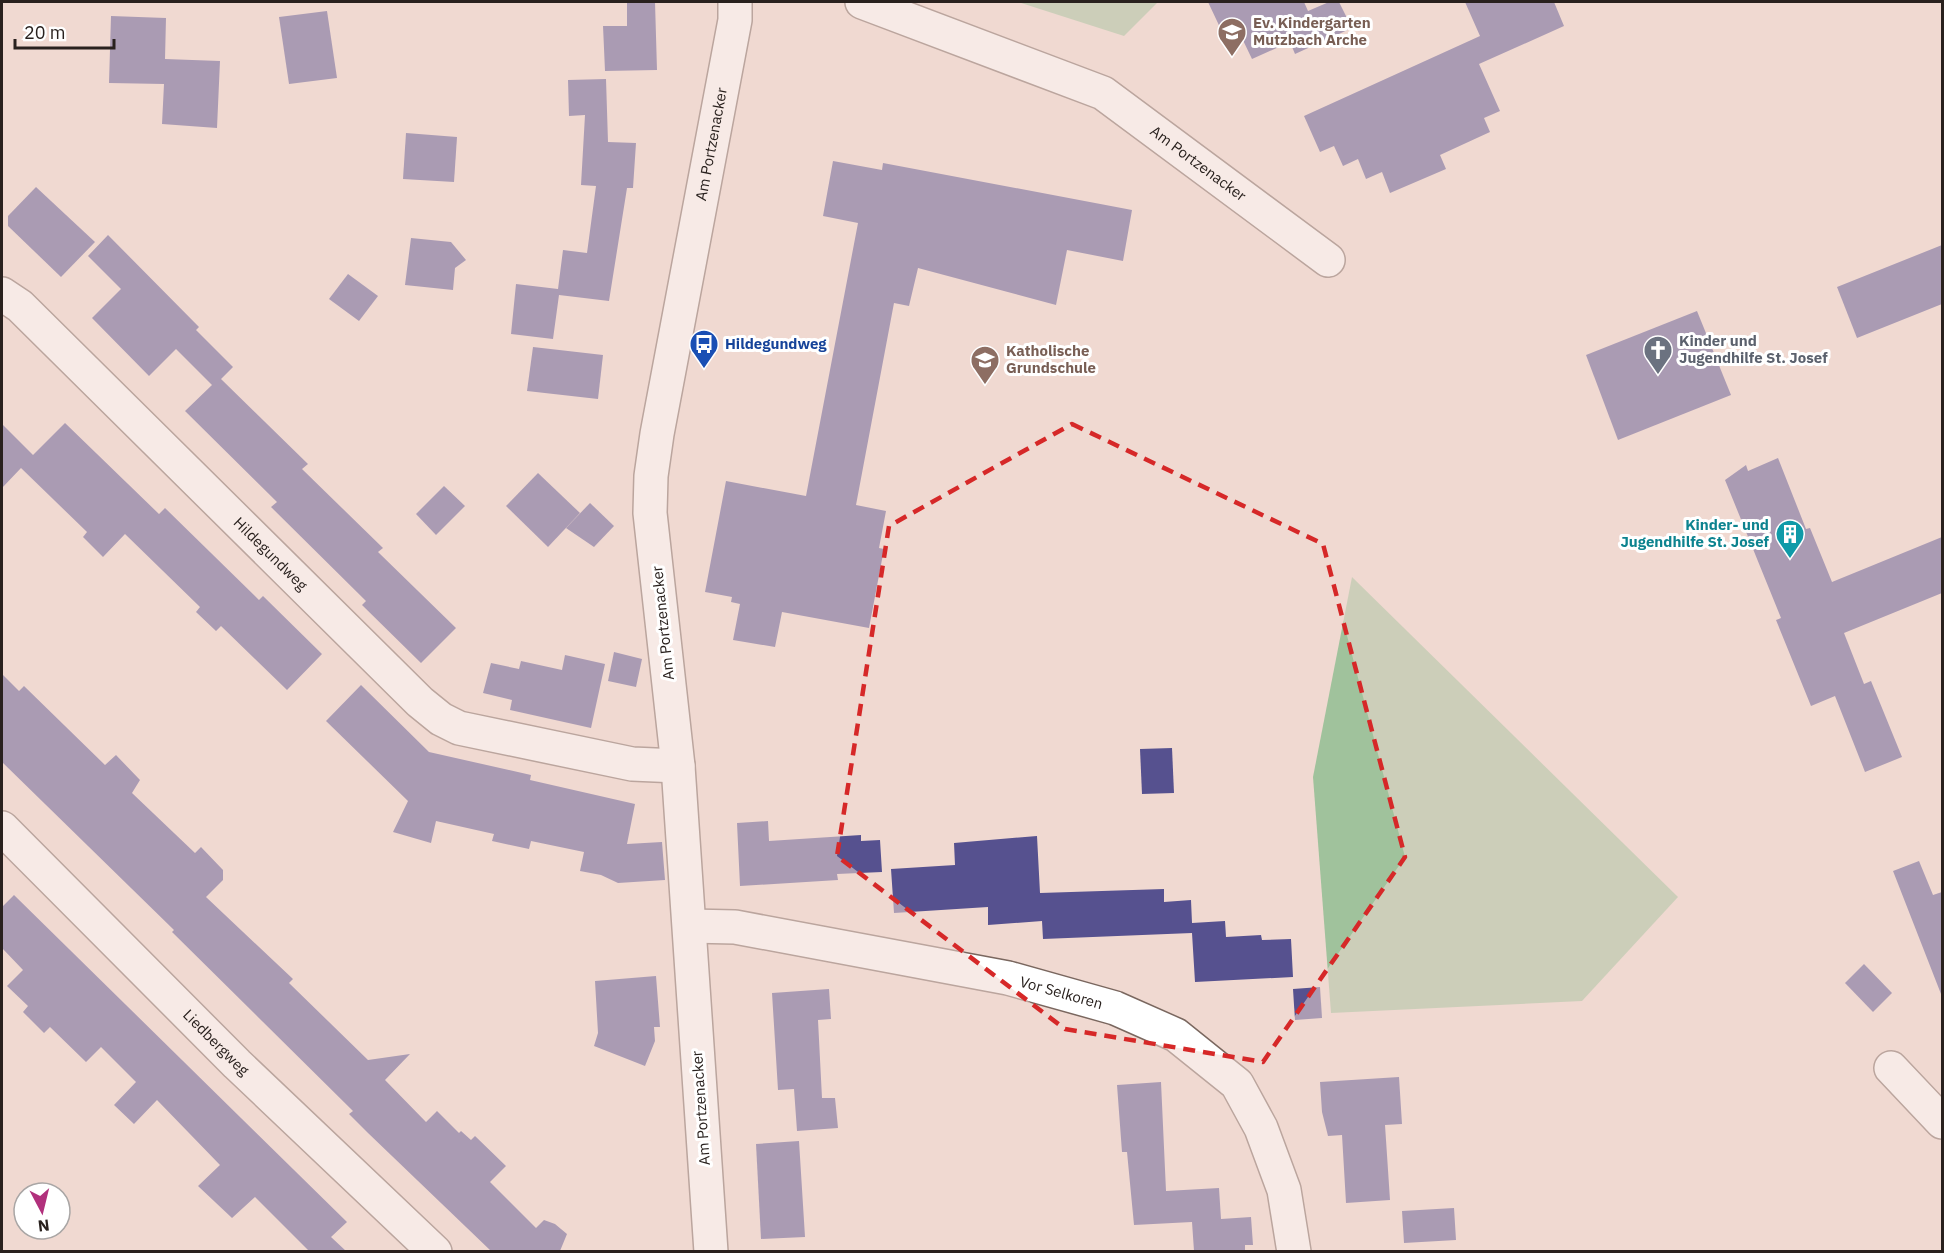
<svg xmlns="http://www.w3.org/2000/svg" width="1944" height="1253" viewBox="0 0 1944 1253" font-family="'IBM Plex Sans',sans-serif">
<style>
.green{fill:#a0c29c}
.building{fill:#56518f}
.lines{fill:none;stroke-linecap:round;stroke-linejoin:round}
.minor-casing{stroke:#7a675f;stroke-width:36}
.minor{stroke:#fff;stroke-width:33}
.marked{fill:none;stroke:#d62828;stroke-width:4.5;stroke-dasharray:12 8;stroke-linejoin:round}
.labels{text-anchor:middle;stroke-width:6;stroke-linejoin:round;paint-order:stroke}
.education-label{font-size:15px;font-weight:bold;fill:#785e54;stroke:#fff;text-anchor:start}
.street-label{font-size:15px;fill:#29211e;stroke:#fff}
.worship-label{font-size:15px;font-weight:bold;fill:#5b616d;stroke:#fff;text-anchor:start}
.transit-label{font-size:15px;font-weight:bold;fill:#164399;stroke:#fff;text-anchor:start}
.culture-label{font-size:15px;font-weight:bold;fill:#0d838f;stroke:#fff;text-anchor:end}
</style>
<rect width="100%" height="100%" fill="#f0d9d1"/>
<!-- green -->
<g class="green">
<path d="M 1018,2 L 1158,2 L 1124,36 Z"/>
<path d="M 1352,577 L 1678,897 L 1582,1001 L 1331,1013 L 1313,777 Z"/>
</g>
<!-- building -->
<g class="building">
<path d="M 627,2 L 655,2 L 657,70 L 605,71 L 603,26 L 627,26 Z"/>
<path d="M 1208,2 L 1304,2 L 1308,11 L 1329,2 L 1339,2 L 1352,28 L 1295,54 L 1290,42 L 1252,59 L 1239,32 L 1225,38 Z"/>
<path d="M 1465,2 L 1554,2 L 1564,26 L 1479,64 L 1500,111 L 1484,118 L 1490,132 L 1440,155 L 1446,169 L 1390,193 L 1382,172 L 1366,179 L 1358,159 L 1343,166 L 1334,146 L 1320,152 L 1304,116 L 1480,36 Z"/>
<path d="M 327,11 L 337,78 L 289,84 L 279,17 Z"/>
<path d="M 111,16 L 166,18 L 165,59 L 220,61 L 217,128 L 162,124 L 164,84 L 109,83 Z"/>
<path d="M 606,79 L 608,142 L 636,143 L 633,188 L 627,188 L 609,301 L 559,295 L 553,339 L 511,334 L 516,284 L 558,289 L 563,250 L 587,253 L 596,186 L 581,185 L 585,115 L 569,116 L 568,80 Z"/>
<path d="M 406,133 L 457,137 L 454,182 L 403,179 Z"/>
<path d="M 833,161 L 882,170 L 883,163 L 1132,210 L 1123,261 L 1067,250 L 1056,305 L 918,268 L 909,306 L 894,303 L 856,505 L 886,511 L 879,548 L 884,549 L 869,628 L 782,612 L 775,647 L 733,640 L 740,604 L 731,602 L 732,597 L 705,592 L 726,481 L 806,496 L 858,223 L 823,216 Z"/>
<path d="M 36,187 L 95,242 L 61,277 L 8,226 L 8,216 Z"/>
<path d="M 108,235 L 199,327 L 196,330 L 233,367 L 221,379 L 308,464 L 302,469 L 383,548 L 378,552 L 456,628 L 421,663 L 362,605 L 366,601 L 271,507 L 277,502 L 185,411 L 212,385 L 176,349 L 149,376 L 92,318 L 121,289 L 88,256 Z"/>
<path d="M 411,238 L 451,242 L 466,260 L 455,268 L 453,290 L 405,285 Z"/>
<path d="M 1942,245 L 1942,304 L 1857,338 L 1837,287 Z"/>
<path d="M 348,274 L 378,296 L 359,321 L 329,299 Z"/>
<path d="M 1697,311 L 1731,395 L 1618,440 L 1586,355 Z"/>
<path d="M 533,347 L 603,355 L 598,399 L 527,391 Z"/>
<path d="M 65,423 L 159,514 L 165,508 L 259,600 L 263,596 L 322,654 L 287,690 L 221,626 L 216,631 L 196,612 L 200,607 L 125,534 L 103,557 L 83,537 L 87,532 L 21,468 L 2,488 L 2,424 L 33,455 Z"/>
<path d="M 1778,458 L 1806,529 L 1810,528 L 1832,582 L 1942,537 L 1942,593 L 1844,633 L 1864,684 L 1871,681 L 1902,757 L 1865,772 L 1835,696 L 1811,706 L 1776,620 L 1781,618 L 1725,480 L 1746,465 L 1748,471 Z"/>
<path d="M 538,473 L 580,513 L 548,547 L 506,506 Z"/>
<path d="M 444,486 L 465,506 L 436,535 L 416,514 Z"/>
<path d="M 590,503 L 614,526 L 594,547 L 566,528 Z"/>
<path d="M 614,652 L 642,659 L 636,687 L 608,681 Z"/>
<path d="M 565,655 L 605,664 L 591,728 L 510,710 L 512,700 L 483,693 L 491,663 L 519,669 L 521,661 L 562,670 Z"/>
<path d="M 2,674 L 19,691 L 24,686 L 105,765 L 116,755 L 140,780 L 132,793 L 195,853 L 201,847 L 223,870 L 223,880 L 206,897 L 293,979 L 289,983 L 368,1060 L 410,1054 L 385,1080 L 426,1122 L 437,1111 L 459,1133 L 461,1131 L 471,1140 L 475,1136 L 506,1166 L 490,1182 L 536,1228 L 544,1220 L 555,1224 L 567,1234 L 560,1251 L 491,1251 L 368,1133 L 349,1114 L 353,1111 L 172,932 L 174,930 L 2,762 Z"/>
<path d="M 361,685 L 429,752 L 531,775 L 530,780 L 635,804 L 627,844 L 662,842 L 665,880 L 618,883 L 601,875 L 580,871 L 584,852 L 531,841 L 529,849 L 492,841 L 494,834 L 436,821 L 431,843 L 393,832 L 408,801 L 326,721 Z"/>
<path d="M 1172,748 L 1174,793 L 1142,794 L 1140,749 Z"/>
<path d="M 768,821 L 769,841 L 861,835 L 861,841 L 880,840 L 882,872 L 837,874 L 838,880 L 740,886 L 737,823 Z"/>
<path d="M 1037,836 L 1040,893 L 1164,889 L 1164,902 L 1191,900 L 1192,923 L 1225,921 L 1226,937 L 1261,935 L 1262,940 L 1291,939 L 1293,977 L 1195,982 L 1192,933 L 1043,939 L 1042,921 L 988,925 L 988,907 L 894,913 L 891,869 L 955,865 L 954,843 Z"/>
<path d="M 1919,861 L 1933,895 L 1942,892 L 1941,994 L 1893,871 Z"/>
<path d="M 14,895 L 347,1222 L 331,1237 L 346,1251 L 309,1251 L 255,1197 L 232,1218 L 198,1186 L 220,1165 L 157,1100 L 134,1124 L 114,1105 L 136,1082 L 101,1047 L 86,1062 L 50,1027 L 44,1033 L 23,1012 L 28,1006 L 7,986 L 23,970 L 2,948 L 2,907 Z"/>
<path d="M 1864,964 L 1892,993 L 1873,1012 L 1845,983 Z"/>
<path d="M 656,976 L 660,1027 L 654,1027 L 655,1041 L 645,1066 L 594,1046 L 598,1033 L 595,981 Z"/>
<path d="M 1320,987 L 1322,1018 L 1295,1020 L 1293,989 Z"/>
<path d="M 829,989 L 831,1019 L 818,1020 L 822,1098 L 835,1098 L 838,1128 L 797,1131 L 794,1089 L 778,1090 L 772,993 Z"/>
<path d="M 1399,1077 L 1402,1124 L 1385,1125 L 1390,1200 L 1346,1203 L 1342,1135 L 1328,1136 L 1322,1112 L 1320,1082 Z"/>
<path d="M 1161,1082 L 1166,1191 L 1219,1188 L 1221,1219 L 1251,1217 L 1253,1245 L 1245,1245 L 1245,1251 L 1194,1251 L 1192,1222 L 1134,1225 L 1127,1152 L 1122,1152 L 1117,1085 Z"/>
<path d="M 799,1141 L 805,1237 L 761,1239 L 756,1144 Z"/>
<path d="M 1454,1208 L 1456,1240 L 1404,1243 L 1402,1211 Z"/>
</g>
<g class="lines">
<!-- minor casing -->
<g class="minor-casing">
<g id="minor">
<path id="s1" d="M 862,2 L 1103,93 L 1328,260"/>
<path id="s2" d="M 2,294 L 20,306 L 420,702 L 441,719 L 459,728 L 632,764 L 678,766"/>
<path id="s3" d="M 2,828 L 237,1064 L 435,1252"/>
<path id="s4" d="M 690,926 L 735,927 L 1008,978 L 1115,1008 L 1176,1035 L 1237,1084 L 1261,1128 L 1284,1190 L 1294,1252"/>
<path d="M 1891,1068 L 1942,1122"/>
<path id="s5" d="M 711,1252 L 678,766 L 650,513 L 651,476 L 657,434 L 735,20 L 735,2"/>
</g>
</g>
<!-- minor -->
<use href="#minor" class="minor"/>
</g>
<!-- marked area -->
<path d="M0 0H1944V1253H0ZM 1072,424 L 1323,544 L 1405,857 L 1263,1062 L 1065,1029 L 837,856 L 889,526 Z" fill="#f0d9d1" fill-opacity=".55" fill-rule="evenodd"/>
<path class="marked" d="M 1072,424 L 1323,544 L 1405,857 L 1263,1062 L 1065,1029 L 837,856 L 889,526 Z"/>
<!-- icons -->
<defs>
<g id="school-pin" transform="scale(1.5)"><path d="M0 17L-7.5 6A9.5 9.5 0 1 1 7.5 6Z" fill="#8d6e63" stroke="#fff"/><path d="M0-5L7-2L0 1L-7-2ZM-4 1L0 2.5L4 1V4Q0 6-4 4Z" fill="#fff"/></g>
<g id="bus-pin" transform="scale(1.5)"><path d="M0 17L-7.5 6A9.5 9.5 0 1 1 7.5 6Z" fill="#1a4fb4" stroke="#fff"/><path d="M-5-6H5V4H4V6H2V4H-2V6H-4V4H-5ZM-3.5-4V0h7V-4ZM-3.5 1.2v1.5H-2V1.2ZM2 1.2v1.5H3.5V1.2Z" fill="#fff"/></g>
<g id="church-pin" transform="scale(1.5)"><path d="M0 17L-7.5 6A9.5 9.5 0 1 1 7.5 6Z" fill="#6b7280" stroke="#fff"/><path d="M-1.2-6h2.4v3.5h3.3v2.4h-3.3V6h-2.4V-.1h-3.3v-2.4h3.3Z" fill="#fff"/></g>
<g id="building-pin" transform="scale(1.5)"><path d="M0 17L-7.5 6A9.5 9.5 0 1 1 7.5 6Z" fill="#0f9aa8" stroke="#fff"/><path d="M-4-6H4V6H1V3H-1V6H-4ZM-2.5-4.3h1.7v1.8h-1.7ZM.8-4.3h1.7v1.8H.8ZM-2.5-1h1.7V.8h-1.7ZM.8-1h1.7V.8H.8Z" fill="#fff"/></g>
</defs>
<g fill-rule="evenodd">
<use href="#school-pin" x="1232" y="32"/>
<use href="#bus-pin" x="704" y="344"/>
<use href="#church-pin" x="1658" y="350"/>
<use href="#school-pin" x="985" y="360"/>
<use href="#building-pin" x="1790" y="534"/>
</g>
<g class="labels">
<!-- education labels -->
<g class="education-label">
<text x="1253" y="28">Ev. Kindergarten<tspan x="1253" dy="17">Mutzbach Arche</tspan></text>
<text x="1006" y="356">Katholische<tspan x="1006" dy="17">Grundschule</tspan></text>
</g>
<!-- street labels -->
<g class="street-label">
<text dy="5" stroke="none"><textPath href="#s5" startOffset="1116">Am Portzenacker</textPath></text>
<text dy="5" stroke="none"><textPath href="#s1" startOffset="376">Am Portzenacker</textPath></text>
<text dy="5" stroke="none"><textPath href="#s2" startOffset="374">Hildegundweg</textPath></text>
<text transform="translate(663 623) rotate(-96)" y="5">Am Portzenacker</text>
<text dy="5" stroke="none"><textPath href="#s4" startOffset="378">Vor Selkoren</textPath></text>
<text dy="5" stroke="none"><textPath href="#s3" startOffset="303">Liedbergweg</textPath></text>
<text transform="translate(701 1108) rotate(-94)" y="5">Am Portzenacker</text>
</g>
<!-- worship labels -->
<g class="worship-label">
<text x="1679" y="346">Kinder und<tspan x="1679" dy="17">Jugendhilfe St. Josef</tspan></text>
</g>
<!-- transit labels -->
<g class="transit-label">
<text x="725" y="349">Hildegundweg</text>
</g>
<!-- culture labels -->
<g class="culture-label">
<text x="1769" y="530">Kinder- und<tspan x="1769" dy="17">Jugendhilfe St. Josef</tspan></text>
</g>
</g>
<!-- border -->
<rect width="1944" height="1253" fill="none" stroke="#29211e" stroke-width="6"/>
<!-- north arrow -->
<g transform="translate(42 1211) rotate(173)"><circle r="28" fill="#ffffff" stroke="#a9a6a5" stroke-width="1.5"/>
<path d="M0-4.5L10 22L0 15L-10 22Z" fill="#b1307c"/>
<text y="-9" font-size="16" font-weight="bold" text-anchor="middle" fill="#29211e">N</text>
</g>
<!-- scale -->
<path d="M15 39v9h99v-9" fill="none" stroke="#29211e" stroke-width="3"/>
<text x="24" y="39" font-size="18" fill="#29211e" stroke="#ffffff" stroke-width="4.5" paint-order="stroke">20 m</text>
</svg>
